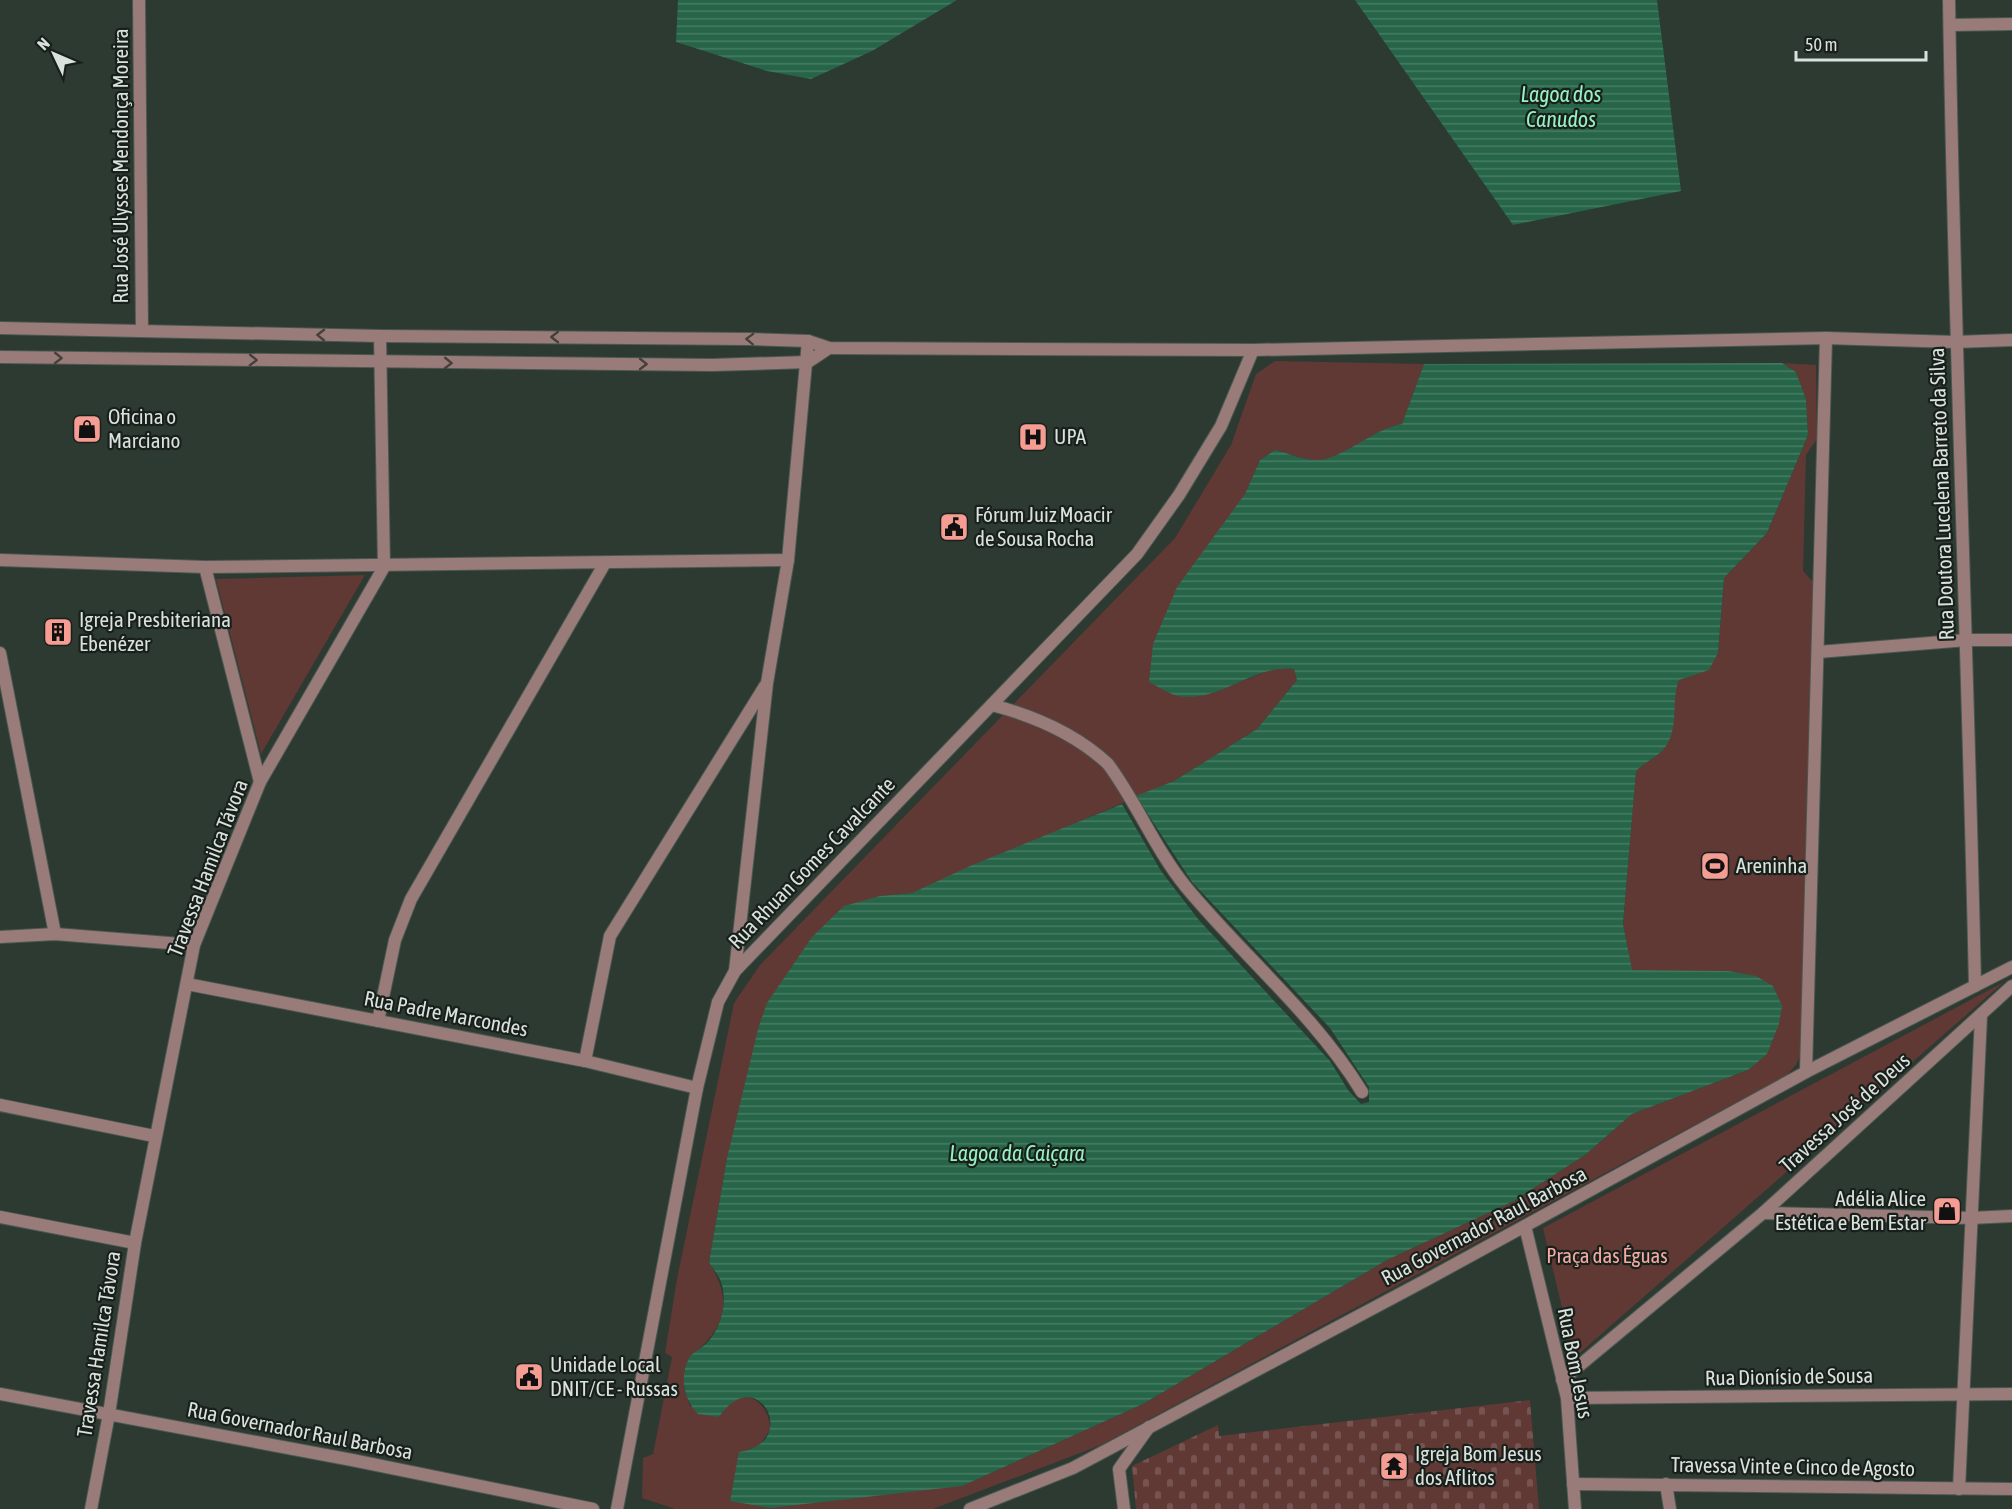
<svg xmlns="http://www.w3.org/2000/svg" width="2012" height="1509" viewBox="0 0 2012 1509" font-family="'Asap Condensed',sans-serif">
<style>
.green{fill:#603834}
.cemetery{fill:url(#cemetery-stones)}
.water{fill:url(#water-rules)}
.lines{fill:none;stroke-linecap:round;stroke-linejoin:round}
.pedestrian-casing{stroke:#4b5851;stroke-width:14}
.minor-casing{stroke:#4b5851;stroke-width:14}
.tertiary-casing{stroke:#4b5851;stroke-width:14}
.pedestrian{stroke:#997c79;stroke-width:12}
.minor{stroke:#997c79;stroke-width:12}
.tertiary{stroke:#997c79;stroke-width:12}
.oneway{stroke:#46403d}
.labels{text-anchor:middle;stroke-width:4.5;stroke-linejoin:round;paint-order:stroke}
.street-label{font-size:21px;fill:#dae2dd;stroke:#19201c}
.poi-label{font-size:21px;fill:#dae2dd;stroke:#19201c;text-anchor:start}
.park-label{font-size:21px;fill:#f4aba3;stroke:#19201c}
.water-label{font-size:22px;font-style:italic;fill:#97f2c3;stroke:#19201c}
</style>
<defs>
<pattern id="cemetery-stones" width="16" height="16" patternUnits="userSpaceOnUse" patternTransform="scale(1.5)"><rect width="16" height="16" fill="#603834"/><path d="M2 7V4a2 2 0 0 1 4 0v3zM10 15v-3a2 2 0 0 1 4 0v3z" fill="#765451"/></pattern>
<pattern id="water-rules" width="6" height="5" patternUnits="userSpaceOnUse" patternTransform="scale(1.5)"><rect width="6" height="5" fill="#276549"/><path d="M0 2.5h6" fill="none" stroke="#467b63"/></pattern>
</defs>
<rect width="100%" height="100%" fill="#2c3a32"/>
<!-- green -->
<g class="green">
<path d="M 1275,361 L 1424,364 L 1402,424 C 1374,428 1341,461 1316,460 C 1303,460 1288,453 1275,450 L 1260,460 L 1245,494 L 1178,696 L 1214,692 L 1278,667 L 1294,669 L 1297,680 L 1257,729 L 1174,781 L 912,893 L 880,896 L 727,1158 L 709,1262 C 734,1302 725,1329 690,1357 L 684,1387 L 690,1406 L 719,1417 C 722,1412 725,1405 730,1402 C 751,1386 771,1409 770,1430 L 759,1446 L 739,1453 L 962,1486 L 1143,1404 L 1387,1260 L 1514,1201 L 1585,1155 L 1632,1114 L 1748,1070 L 1661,972 L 1631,970 L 1623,924 L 1636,770 C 1643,764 1658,757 1663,749 C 1676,727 1670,702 1679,679 L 1691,675 L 1718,653 L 1724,578 L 1767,533 L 1808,435 L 1806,399 L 1796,372 L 1782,363 L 1816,365 L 1817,439 L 1806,455 L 1803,571 L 1816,585 L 1801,1054 L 1796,1065 L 1787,1075 L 1101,1445 L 933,1509 L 675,1509 L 642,1498 L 643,1458 L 653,1454 L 672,1357 L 665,1353 L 677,1279 L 734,1003 L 760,965 L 1175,538 L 1231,445 L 1256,374 Z"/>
<path d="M 365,575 L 261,754 L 216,579 Z"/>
<path d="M 2004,982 L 1574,1358 L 1543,1228 Z"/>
</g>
<!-- cemetery -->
<path class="cemetery" d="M 1530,1400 L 1539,1509 L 1136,1509 L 1132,1466 L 1218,1425 L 1219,1436 Z"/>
<!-- water -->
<g class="water">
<path d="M 678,0 L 957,0 L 872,51 L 811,79 L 767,71 L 676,42 Z"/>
<path d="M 1355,0 L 1657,0 L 1681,191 L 1513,225 Z"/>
<path d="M 1782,363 L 1796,372 L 1806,399 L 1808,435 L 1767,533 L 1724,578 L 1718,653 L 1709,670 L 1679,680 C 1670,702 1681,731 1662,751 C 1655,758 1644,763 1636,771 L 1623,924 L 1632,970 L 1728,971 L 1756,976 L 1773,986 L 1782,1006 L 1779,1024 L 1767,1054 L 1748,1070 L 1632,1114 L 1585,1155 L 1514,1201 L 1387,1260 L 1143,1404 L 962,1486 L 770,1508 L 730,1501 L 739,1452 C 802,1443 757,1360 719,1417 L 698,1414 C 684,1400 679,1377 689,1358 C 693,1352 702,1348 707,1343 C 721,1328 728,1302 721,1282 C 719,1275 712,1268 709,1262 L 727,1158 L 758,1029 L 767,1003 L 812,937 L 844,906 L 880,896 L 912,893 L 970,866 L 1122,804 L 1161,871 L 1198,919 L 1330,1061 L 1348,1090 L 1361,1104 L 1369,1102 L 1369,1087 L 1330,1028 L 1192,882 L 1136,796 L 1174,781 L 1257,729 L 1297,680 L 1294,669 C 1253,664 1221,703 1178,696 C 1169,694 1157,686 1149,682 L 1153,644 L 1177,587 L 1245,494 L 1260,460 L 1275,450 C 1288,453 1303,460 1316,460 C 1340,461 1374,428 1402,424 L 1424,364 Z"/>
</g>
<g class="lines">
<!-- pedestrian casing -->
<g class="pedestrian-casing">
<path id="pedestrian" d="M 992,705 C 1034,716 1076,734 1108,764 C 1137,803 1155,849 1186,887 C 1243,956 1315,1015 1362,1092"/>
</g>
<!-- minor casing -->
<g class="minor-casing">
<g id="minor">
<path d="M 139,0 L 142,331"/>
<path d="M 1949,0 C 1954,329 1968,657 1975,986"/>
<path d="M 1950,25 L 2012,24"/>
<path d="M 0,328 L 380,336 L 749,339 L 808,341 L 829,348 L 1253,350 L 1826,338 L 1955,342 L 2012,340"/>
<path d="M 0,357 L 712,365 L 808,362 L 829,348"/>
<path d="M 0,560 L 205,567 L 788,560"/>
<path d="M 205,567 L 260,782"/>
<path d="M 1818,652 L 1967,640 L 2012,640"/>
<path d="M 0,653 L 55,934"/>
<path d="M 0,937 L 55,934 L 194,945"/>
<path d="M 735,971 L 767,683 L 788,560 L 808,341"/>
<path d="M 187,984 L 585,1061 L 697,1088"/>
<path d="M 378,1021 L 395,940 L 411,899 L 605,563"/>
<path d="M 585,1061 L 610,936 L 765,686"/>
<path d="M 1806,1072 L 1826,338"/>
<path d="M 0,1105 L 154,1136"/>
<path d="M 1763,1213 L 1971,1218 L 2012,1216"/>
<path d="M 0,1217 L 135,1243"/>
<path d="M 1525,1226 L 1567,1398 L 1575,1509"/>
<path d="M 1562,1380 L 1763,1213 L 2012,986"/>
<path d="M 1567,1398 L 2012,1394"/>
<path d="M 1573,1484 L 2012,1489"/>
<path d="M 1666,1484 L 1670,1509"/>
<path d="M 1959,1489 L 1981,1016"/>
<path d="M 91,1509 L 109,1414 L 135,1243 L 194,945 L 260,782 L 384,567 L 380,336"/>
<path d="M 617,1509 L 697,1088 L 718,1002 L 735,971 L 1137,554 L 1179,495 L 1221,426 L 1253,350"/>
<path d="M 1124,1509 L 1119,1469 L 1149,1427"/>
</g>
</g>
<!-- tertiary casing -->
<g class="tertiary-casing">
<g id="tertiary">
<path d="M 0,1394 L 352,1460 L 593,1509"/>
<path d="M 970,1509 L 1073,1468 L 1428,1279 L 1806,1072 L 2012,967"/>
</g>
</g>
<!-- pedestrian -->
<use href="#pedestrian" class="pedestrian"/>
<!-- minor -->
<use href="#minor" class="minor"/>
<!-- tertiary -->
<use href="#tertiary" class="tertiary"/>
</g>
<!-- one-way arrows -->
<defs><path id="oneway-chevron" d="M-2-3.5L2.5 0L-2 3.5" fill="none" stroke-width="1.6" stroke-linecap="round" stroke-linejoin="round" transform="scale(1.5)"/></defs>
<g class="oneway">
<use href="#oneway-chevron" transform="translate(321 335) rotate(-179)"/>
<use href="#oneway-chevron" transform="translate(555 337) rotate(-180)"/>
<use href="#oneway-chevron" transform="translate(750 339) rotate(-178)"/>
<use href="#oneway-chevron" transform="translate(58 358) rotate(1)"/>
<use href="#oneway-chevron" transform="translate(253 360) rotate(1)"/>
<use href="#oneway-chevron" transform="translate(448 363) rotate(1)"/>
<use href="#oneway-chevron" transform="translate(643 364) rotate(1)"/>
</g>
<!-- icons -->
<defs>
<g id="shop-square" transform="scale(1.5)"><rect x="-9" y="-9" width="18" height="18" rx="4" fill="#f59c93" stroke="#19201c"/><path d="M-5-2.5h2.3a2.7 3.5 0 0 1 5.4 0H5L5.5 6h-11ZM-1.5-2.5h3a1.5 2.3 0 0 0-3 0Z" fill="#111"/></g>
<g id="hospital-square" transform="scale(1.5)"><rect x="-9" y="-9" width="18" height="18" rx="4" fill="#f59c93" stroke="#19201c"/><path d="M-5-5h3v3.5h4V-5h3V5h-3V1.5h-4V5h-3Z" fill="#111"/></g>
<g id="civic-square" transform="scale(1.5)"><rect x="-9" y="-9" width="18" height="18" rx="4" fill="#f59c93" stroke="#19201c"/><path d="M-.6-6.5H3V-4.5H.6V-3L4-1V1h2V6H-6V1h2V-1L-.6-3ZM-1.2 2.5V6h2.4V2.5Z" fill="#111"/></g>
<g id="building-square" transform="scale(1.5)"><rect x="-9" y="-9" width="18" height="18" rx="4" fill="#f59c93" stroke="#19201c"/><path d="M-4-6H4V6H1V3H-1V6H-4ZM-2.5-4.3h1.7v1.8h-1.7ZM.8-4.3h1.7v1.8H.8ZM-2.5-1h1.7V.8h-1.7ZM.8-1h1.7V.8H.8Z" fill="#111"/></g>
<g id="stadium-square" transform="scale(1.5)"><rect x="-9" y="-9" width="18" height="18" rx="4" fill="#f59c93" stroke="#19201c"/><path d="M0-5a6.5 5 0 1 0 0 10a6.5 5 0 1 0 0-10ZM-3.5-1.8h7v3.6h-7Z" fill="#111"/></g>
<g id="temple-square" transform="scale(1.5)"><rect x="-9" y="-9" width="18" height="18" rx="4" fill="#f59c93" stroke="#19201c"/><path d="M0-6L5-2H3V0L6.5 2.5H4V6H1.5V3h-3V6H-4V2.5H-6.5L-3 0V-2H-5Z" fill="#111"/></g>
</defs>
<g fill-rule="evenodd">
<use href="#shop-square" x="87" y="429"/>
<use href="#hospital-square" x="1033" y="437"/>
<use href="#civic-square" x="954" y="527"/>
<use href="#building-square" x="58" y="632"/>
<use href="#stadium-square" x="1715" y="866"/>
<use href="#shop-square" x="1947" y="1211"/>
<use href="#civic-square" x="529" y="1377"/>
<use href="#temple-square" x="1394" y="1466"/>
</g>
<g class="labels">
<!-- street labels -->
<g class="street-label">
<text transform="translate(121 166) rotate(-90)" y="7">Rua José Ulysses Mendonça Moreira</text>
<text transform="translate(1942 494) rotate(-92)" y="7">Rua Doutora Lucelena Barreto da Silva</text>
<text transform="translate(812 863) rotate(-46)" y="7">Rua Rhuan Gomes Cavalcante</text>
<text transform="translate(208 868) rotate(-69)" y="7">Travessa Hamilca Távora</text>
<text transform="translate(446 1014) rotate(11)" y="7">Rua Padre Marcondes</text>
<text transform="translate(1845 1113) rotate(-42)" y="7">Travessa José de Deus</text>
<text transform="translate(1484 1226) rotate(-28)" y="7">Rua Governador Raul Barbosa</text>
<text transform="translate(99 1344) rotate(-81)" y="7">Travessa Hamilca Távora</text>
<text transform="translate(1575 1363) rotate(79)" y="7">Rua Bom Jesus</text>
<text transform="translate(1789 1377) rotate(-1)" y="7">Rua Dionísio de Sousa</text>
<text transform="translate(300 1431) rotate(11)" y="7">Rua Governador Raul Barbosa</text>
<text transform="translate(1793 1467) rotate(1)" y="7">Travessa Vinte e Cinco de Agosto</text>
</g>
<!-- poi labels -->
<g class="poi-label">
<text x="108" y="424">Oficina o<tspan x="108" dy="24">Marciano</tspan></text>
<text x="1054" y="444">UPA</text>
<text x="975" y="522">Fórum Juiz Moacir<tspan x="975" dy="24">de Sousa Rocha</tspan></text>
<text x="79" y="627">Igreja Presbiteriana<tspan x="79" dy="24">Ebenézer</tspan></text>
<text x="1736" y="873">Areninha</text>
<text x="1926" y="1206" text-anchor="end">Adélia Alice<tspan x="1926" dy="24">Estética e Bem Estar</tspan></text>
<text x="550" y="1372">Unidade Local<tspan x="550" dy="24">DNIT/CE - Russas</tspan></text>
<text x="1415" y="1461">Igreja Bom Jesus<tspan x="1415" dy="24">dos Aflitos</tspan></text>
</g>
<!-- park labels -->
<g class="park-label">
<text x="1607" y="1263">Praça das Éguas</text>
</g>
<!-- water labels -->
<g class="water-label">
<text x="1561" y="102">Lagoa dos<tspan x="1561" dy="25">Canudos</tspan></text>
<text x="1017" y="1161">Lagoa da Caiçara</text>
</g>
</g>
<!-- north arrow -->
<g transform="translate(54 54) rotate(314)" stroke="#19201c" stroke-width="4.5" paint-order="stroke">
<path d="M0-4.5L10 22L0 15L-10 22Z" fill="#dae2dd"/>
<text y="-9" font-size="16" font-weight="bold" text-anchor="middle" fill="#dae2dd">N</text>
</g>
<!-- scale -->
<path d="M1796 51v9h130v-9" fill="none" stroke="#dae2dd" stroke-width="3"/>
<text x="1805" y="51" font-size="18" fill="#dae2dd" stroke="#19201c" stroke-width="4.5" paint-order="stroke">50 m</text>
</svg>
